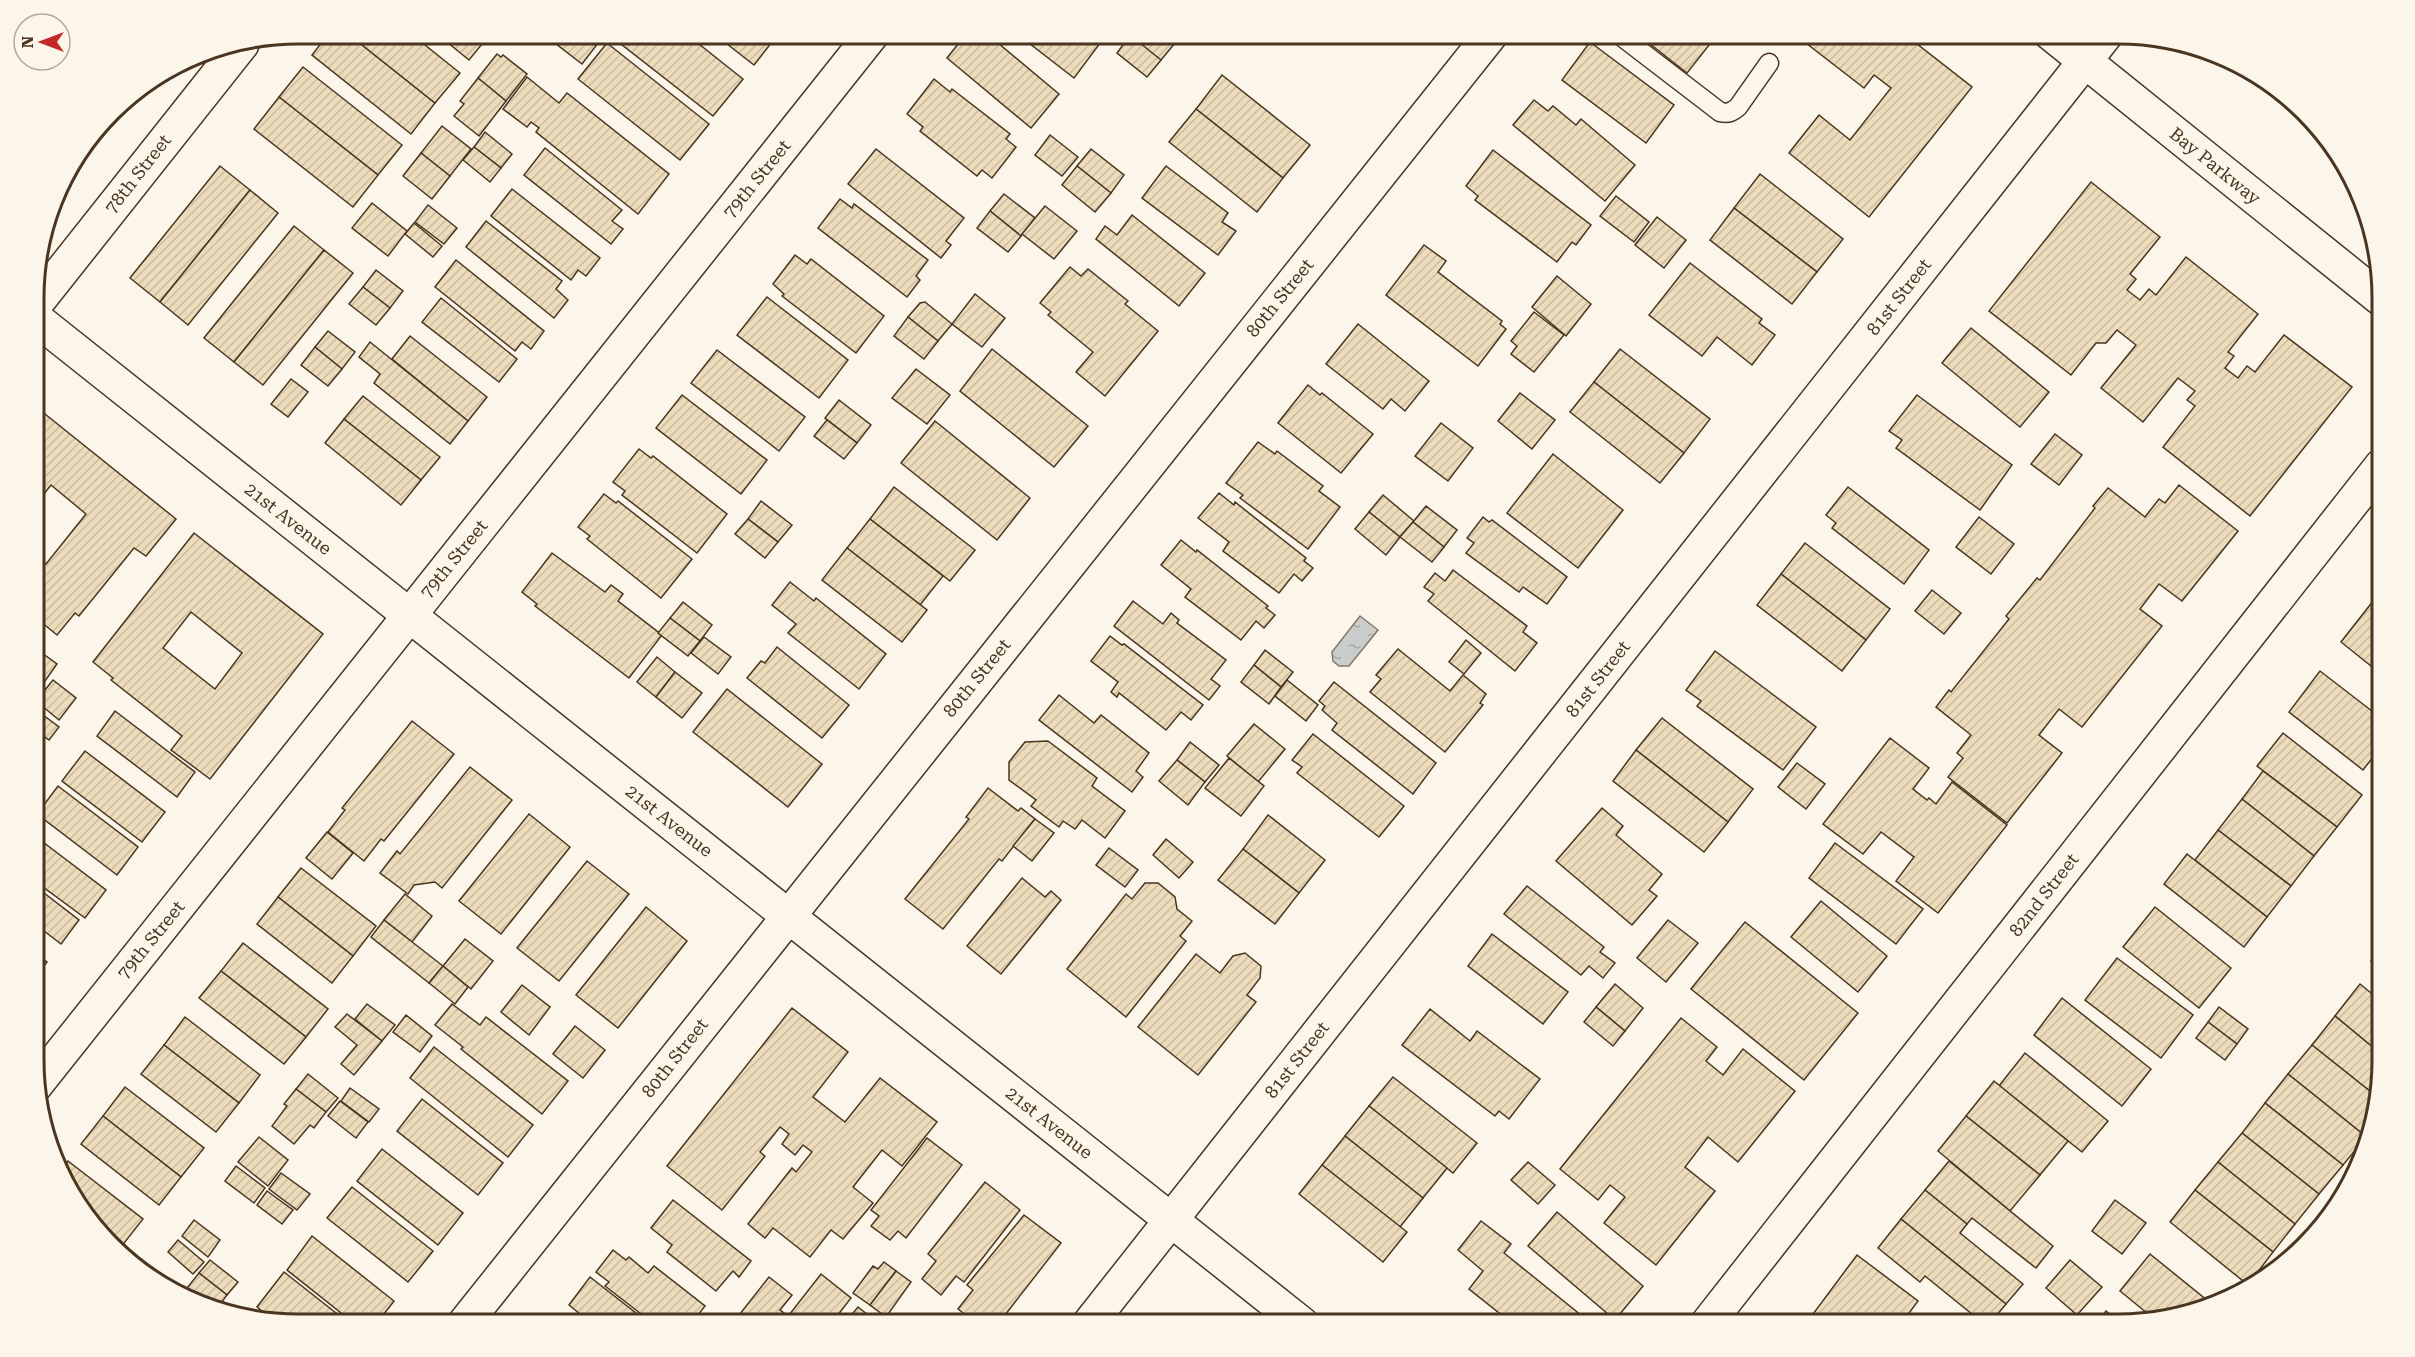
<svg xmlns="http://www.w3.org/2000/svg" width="2415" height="1357" viewBox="0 0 2415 1357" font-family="'Roboto Serif',serif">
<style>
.water{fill:url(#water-ripples);stroke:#887966;stroke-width:1.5}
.building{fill:url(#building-hatch);stroke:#4a3520;stroke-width:1.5;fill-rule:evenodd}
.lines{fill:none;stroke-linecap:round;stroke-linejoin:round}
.lane-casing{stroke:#4a3520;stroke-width:21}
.street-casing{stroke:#4a3520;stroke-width:36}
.secondary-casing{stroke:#4a3520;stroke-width:36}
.primary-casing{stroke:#4a3520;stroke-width:36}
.lane{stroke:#fbf6e9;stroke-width:18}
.street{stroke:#fbf6e9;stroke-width:33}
.secondary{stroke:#fbf6e9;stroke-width:33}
.primary{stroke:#fbf6e9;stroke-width:33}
.labels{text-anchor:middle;stroke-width:4.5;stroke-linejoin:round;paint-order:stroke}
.street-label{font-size:18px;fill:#4a3520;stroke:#fbf6e9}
.rim{fill:none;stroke:#4a3520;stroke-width:3}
</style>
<defs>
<pattern id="water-ripples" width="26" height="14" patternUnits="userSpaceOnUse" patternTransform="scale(1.5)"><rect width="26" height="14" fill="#c9cecd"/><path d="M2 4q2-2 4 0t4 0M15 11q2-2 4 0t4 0" fill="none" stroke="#a5a8a6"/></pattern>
<pattern id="building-hatch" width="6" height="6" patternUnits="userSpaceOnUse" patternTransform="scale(1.5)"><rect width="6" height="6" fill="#ecdcbc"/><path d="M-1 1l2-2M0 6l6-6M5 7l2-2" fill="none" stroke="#ccbda1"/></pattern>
</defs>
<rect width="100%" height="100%" fill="#fbf6e9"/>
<!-- water -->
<path class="water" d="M 1360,616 L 1378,630 L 1349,666 L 1339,666 L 1333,661 L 1332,652 Z"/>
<!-- building -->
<g class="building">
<path d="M 329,33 L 347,33 L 435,103 L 411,134 L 312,55 Z"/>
<path d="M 347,33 L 410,33 L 460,73 L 435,103 Z"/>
<path d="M 436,33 L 491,33 L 469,60 Z"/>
<path d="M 563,33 L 604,33 L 605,34 L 582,64 L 555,43 Z"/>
<path d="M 615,33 L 685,33 L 743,79 L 713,116 L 612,37 Z"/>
<path d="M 713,33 L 779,33 L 754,65 Z"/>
<path d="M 967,33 L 986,33 L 1059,94 L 1031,128 L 947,58 Z"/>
<path d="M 1016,33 L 1090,33 L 1101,42 L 1074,78 Z"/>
<path d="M 1136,33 L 1162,33 L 1175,43 L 1161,60 L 1132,38 Z"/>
<path d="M 1636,33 L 1714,33 L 1717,35 L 1687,73 Z"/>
<path d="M 1793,33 L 1903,33 L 1972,87 L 1869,217 L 1789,153 L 1819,115 L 1850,140 L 1891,88 L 1874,75 L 1864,88 Z"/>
<path d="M 1130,35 L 1161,60 L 1147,77 L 1117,53 Z"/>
<path d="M 1590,42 L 1674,105 L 1646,143 L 1562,80 Z"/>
<path d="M 607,43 L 709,124 L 680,160 L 578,79 Z"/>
<path d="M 497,54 L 501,57 L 503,55 L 527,74 L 506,101 L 478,78 Z"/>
<path d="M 303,67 L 402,145 L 378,175 L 279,97 Z"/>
<path d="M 1222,75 L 1310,145 L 1283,178 L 1196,109 Z"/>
<path d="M 527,77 L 559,103 L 567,93 L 669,174 L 638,214 L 536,132 L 539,128 L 531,122 L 527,127 L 503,109 Z"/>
<path d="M 478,78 L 506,101 L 479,136 L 454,116 L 464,104 L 460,101 Z"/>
<path d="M 934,79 L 950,92 L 952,89 L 1010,134 L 1006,139 L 1016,147 L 992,178 L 982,170 L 977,176 L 920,131 L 923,127 L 907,114 Z"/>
<path d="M 279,97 L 378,175 L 353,207 L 254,129 Z"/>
<path d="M 1534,100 L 1548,111 L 1553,106 L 1576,125 L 1581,119 L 1635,165 L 1605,201 L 1513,125 Z"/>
<path d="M 1196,109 L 1283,178 L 1257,212 L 1169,142 Z"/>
<path d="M 442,126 L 471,149 L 450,176 L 421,153 Z"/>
<path d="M 485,132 L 512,154 L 501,168 L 474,147 Z"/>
<path d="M 1050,135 L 1078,157 L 1062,176 L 1035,155 Z"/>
<path d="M 474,147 L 501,168 L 490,182 L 463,160 Z"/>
<path d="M 545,148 L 622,210 L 612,221 L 623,229 L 611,244 L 524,175 Z"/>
<path d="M 876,149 L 964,218 L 946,241 L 951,245 L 941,258 L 848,184 Z"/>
<path d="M 1091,149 L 1124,175 L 1111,193 L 1077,166 Z"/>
<path d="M 1493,150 L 1591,225 L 1576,245 L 1572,242 L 1557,262 L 1475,200 L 1478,196 L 1466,186 Z"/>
<path d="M 421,153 L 450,176 L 432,199 L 403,176 Z"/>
<path d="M 220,166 L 250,190 L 160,302 L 130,278 Z"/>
<path d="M 1077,166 L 1111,193 L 1095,212 L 1062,185 Z"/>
<path d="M 1166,166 L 1228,213 L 1222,222 L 1236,231 L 1218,255 L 1142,198 Z"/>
<path d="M 1760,174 L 1843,239 L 1817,272 L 1734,208 Z"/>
<path d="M 2091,182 L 2160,237 L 2130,274 L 2136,279 L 2127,290 L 2140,300 L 2149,289 L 2156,295 L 2186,257 L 2258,314 L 2228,352 L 2234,356 L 2225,368 L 2238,378 L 2247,366 L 2255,372 L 2284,335 L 2352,387 L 2250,516 L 2163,447 L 2195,406 L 2187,400 L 2195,391 L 2178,378 L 2143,422 L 2101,388 L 2136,345 L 2117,330 L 2106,343 L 2096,343 L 2071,375 L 1989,311 Z"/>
<path d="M 512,189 L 600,258 L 586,276 L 578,270 L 571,280 L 491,216 Z"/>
<path d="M 250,190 L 278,213 L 188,325 L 160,302 Z"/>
<path d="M 1004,194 L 1035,218 L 1021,236 L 990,211 Z"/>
<path d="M 1616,196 L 1649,222 L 1634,242 L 1600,216 Z"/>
<path d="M 840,199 L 852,208 L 854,204 L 928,260 L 916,276 L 920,280 L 907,297 L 818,228 Z"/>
<path d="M 372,203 L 407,231 L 388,256 L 352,228 Z"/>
<path d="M 428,205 L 457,228 L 444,244 L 415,222 Z"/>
<path d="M 1045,206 L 1077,231 L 1054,259 L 1022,234 Z"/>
<path d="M 1734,208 L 1817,272 L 1792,304 L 1710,240 Z"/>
<path d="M 990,211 L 1021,236 L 1008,252 L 977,228 Z"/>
<path d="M 1132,215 L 1205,273 L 1179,306 L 1096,239 L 1105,226 L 1117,235 Z"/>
<path d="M 1657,217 L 1686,240 L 1664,268 L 1635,245 Z"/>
<path d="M 486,221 L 562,281 L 556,289 L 568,300 L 554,318 L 466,247 Z"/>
<path d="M 414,223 L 442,246 L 433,257 L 405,234 Z"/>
<path d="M 294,226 L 324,250 L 234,362 L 204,338 Z"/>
<path d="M 1424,245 L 1446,261 L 1438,272 L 1502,321 L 1500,324 L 1506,329 L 1478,366 L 1386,295 Z"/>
<path d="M 324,250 L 353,273 L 263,385 L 234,362 Z"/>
<path d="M 795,255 L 807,264 L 811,259 L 884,316 L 856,353 L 782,296 L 784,294 L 773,284 Z"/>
<path d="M 456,260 L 544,331 L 531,349 L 522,342 L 515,351 L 435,287 Z"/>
<path d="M 1690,263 L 1762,319 L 1759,323 L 1775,335 L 1752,365 L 1717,337 L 1702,356 L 1649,315 Z"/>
<path d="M 1070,267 L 1081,276 L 1088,269 L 1128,301 L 1125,304 L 1158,331 L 1105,396 L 1076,372 L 1093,352 L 1048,315 L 1051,312 L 1040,303 Z"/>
<path d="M 376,270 L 403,291 L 390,308 L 363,287 Z"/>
<path d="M 1557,276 L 1591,304 L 1566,336 L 1532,307 Z"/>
<path d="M 363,287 L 390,308 L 376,325 L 349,304 Z"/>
<path d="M 975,294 L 1005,318 L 982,347 L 952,324 Z"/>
<path d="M 767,297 L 848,360 L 819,398 L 737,335 Z"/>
<path d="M 441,298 L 517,359 L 499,382 L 422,322 Z"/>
<path d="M 925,302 L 952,324 L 938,341 L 908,317 L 920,303 Z"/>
<path d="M 1534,312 L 1564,335 L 1534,372 L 1511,354 L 1517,346 L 1511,341 Z"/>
<path d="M 908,317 L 938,341 L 924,359 L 894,336 Z"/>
<path d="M 1358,324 L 1429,381 L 1405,411 L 1391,399 L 1383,409 L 1326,364 Z"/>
<path d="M 1971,328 L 2049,392 L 2020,427 L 1942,363 Z"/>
<path d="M 328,331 L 355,352 L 342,369 L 315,347 Z"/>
<path d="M 410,336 L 487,397 L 468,421 L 392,359 Z"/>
<path d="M 370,342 L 468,421 L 450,444 L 374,383 L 380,374 L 359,357 Z"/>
<path d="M 315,347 L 342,369 L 328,386 L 301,365 Z"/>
<path d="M 992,349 L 1088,426 L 1054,467 L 960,391 Z"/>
<path d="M 1620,349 L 1710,419 L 1684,453 L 1594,382 Z"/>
<path d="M 717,350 L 805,417 L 779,451 L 691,383 Z"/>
<path d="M 916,369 L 950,395 L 927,424 L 892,398 Z"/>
<path d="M 291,379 L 308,392 L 288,417 L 271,404 Z"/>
<path d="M 1594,382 L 1684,453 L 1660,483 L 1570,412 Z"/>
<path d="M 1308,385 L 1320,395 L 1322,393 L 1373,434 L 1341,473 L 1278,423 Z"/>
<path d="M 1520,393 L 1555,420 L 1532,449 L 1498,421 Z"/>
<path d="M 682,395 L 767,460 L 741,494 L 656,428 Z"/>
<path d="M 1917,395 L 2012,465 L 1980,510 L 1896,448 L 1902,440 L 1889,431 Z"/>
<path d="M 363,396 L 440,457 L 421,480 L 344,419 Z"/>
<path d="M 839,400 L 871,425 L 857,443 L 825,418 Z"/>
<path d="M 35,406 L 176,519 L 146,556 L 134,548 L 79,616 L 75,613 L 57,635 L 35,617 L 35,555 L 46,564 L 86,514 L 51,485 L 35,505 Z"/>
<path d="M 344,419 L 421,480 L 401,505 L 325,443 Z"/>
<path d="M 827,420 L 857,443 L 844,459 L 814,436 Z"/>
<path d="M 935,421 L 1030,498 L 997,540 L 901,463 Z"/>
<path d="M 1441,423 L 1473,448 L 1448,481 L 1415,456 Z"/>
<path d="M 2055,434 L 2082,455 L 2059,485 L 2031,464 Z"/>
<path d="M 1258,442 L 1275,454 L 1277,451 L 1323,486 L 1319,491 L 1340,507 L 1308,549 L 1240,498 L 1243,495 L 1226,483 Z"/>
<path d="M 639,449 L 651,458 L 653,456 L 727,514 L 697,553 L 622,495 L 625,491 L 613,482 Z"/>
<path d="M 1553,454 L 1623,510 L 1578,568 L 1507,513 Z"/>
<path d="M 2179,485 L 2238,531 L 2182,601 L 2159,584 L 2140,609 L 2162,626 L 2082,727 L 2059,709 L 2039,735 L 2062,753 L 2007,823 L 1948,777 L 1963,758 L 1957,753 L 1971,735 L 1936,707 L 1949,690 L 1951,692 L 2009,619 L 2006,616 L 2037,578 L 2040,580 L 2095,508 L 2093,506 L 2108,488 L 2145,517 L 2159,499 L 2165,503 Z"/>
<path d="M 894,487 L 975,550 L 950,581 L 870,519 Z"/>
<path d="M 1848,487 L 1929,550 L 1904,584 L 1832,528 L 1836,523 L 1826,515 Z"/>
<path d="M 1219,493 L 1234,505 L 1235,502 L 1306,558 L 1304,561 L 1313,568 L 1302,581 L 1294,574 L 1279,593 L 1223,551 L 1229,542 L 1198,518 Z"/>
<path d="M 604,494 L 616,503 L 618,501 L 692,559 L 661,598 L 587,539 L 590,536 L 578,527 Z"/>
<path d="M 1383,495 L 1414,521 L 1400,537 L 1369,512 Z"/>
<path d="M 761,501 L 792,525 L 778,542 L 748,519 Z"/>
<path d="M 1426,506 L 1457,530 L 1444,547 L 1413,522 Z"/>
<path d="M 1369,512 L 1400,537 L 1386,555 L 1355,529 Z"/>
<path d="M 1483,517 L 1489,522 L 1492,520 L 1567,577 L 1547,604 L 1523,587 L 1519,592 L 1466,553 L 1474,543 L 1467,538 Z"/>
<path d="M 1979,517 L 2014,544 L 1991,574 L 1956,547 Z"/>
<path d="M 748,519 L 778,542 L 765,558 L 735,534 Z"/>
<path d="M 870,519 L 943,576 L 920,605 L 847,548 Z"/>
<path d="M 1413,522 L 1444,547 L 1432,562 L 1400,537 Z"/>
<path d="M 194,533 L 323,634 L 210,779 L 171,750 L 182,736 L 111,680 L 113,678 L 93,662 ZM 191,612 L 242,653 L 215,689 L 163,648 Z"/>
<path d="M 1181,540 L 1196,552 L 1197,550 L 1268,606 L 1266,608 L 1275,615 L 1264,628 L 1256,621 L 1241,640 L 1185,597 L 1191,589 L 1161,565 Z"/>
<path d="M 1805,543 L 1890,609 L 1866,640 L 1781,574 Z"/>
<path d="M 847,548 L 927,610 L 902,642 L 822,580 Z"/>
<path d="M 552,553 L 605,592 L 611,585 L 623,594 L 618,601 L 662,635 L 629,678 L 535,606 L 537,604 L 522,592 Z"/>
<path d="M 1453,570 L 1527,626 L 1523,632 L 1537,643 L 1515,671 L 1428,601 L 1434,594 L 1424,587 L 1435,573 L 1445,581 Z"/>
<path d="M 1781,574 L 1866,640 L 1842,671 L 1757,605 Z"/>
<path d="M 790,582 L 814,601 L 816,598 L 886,654 L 859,689 L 788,633 L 796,624 L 772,605 Z"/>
<path d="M 1932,590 L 1961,613 L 1944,634 L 1915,611 Z"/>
<path d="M 2381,591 L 2381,674 L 2341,642 Z"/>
<path d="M 1133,601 L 1163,624 L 1171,613 L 1179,620 L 1177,623 L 1226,660 L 1211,679 L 1220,686 L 1209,700 L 1114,626 Z"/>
<path d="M 683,602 L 712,625 L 700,641 L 670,618 Z"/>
<path d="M 670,618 L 700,641 L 688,656 L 658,633 Z"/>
<path d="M 1110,636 L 1122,645 L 1124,644 L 1203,705 L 1191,720 L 1181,712 L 1166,730 L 1119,693 L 1117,697 L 1111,692 L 1118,682 L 1091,661 Z"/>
<path d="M 704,637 L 731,657 L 718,674 L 691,653 Z"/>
<path d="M 1466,640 L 1481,653 L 1464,674 L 1449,662 Z"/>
<path d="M 777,647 L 849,705 L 822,738 L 747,678 L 761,661 L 765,663 Z"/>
<path d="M 35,648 L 57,664 L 38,691 L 35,689 Z"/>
<path d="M 1398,649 L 1450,691 L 1463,675 L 1486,694 L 1480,703 L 1483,705 L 1445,752 L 1370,692 L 1381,679 L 1376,675 Z"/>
<path d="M 1265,650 L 1293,672 L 1281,687 L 1254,665 Z"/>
<path d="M 1715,651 L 1816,727 L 1783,770 L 1697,706 L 1701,701 L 1686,690 Z"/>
<path d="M 657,657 L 675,672 L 656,697 L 637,682 Z"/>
<path d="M 1254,665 L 1281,687 L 1269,704 L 1241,682 Z"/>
<path d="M 2320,671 L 2381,718 L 2381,747 L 2363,770 L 2289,712 Z"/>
<path d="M 675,672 L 702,693 L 682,718 L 656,697 Z"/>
<path d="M 53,680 L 76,698 L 59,720 L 36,701 Z"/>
<path d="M 1287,680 L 1318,705 L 1306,721 L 1275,696 Z"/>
<path d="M 1334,682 L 1436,763 L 1413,794 L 1332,730 L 1337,723 L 1322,710 L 1325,706 L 1319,701 Z"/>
<path d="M 727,689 L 822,764 L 788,807 L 693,732 Z"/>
<path d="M 1059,695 L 1094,723 L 1101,715 L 1149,753 L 1136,771 L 1143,777 L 1132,792 L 1039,720 Z"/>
<path d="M 35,709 L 59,727 L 49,740 L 35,730 Z"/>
<path d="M 115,711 L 195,772 L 177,797 L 97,736 Z"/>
<path d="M 1662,718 L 1753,789 L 1728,822 L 1636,750 Z"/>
<path d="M 412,721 L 454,754 L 384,841 L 381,839 L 364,861 L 328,832 L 345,810 L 342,808 Z"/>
<path d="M 1254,724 L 1285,749 L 1258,782 L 1227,756 Z"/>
<path d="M 2283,733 L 2362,795 L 2337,827 L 2257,766 Z"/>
<path d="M 1313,734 L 1404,806 L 1379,837 L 1297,773 L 1302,767 L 1292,760 Z"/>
<path d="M 1890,738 L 1929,768 L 1913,789 L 1927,800 L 1929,798 L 1936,804 L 1952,782 L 2007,825 L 1938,913 L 1896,881 L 1914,857 L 1881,832 L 1863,854 L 1823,824 Z"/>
<path d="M 1048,741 L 1097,778 L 1092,786 L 1125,811 L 1105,838 L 1082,820 L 1075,829 L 1063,821 L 1059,827 L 1031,806 L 1036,800 L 1009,780 L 1009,762 L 1025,742 Z"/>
<path d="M 1190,742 L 1219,765 L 1205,782 L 1177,760 Z"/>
<path d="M 1636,750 L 1728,822 L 1704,852 L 1613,781 Z"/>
<path d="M 85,751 L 165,812 L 142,842 L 62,781 Z"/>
<path d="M 1229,758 L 1264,786 L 1241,816 L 1205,788 Z"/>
<path d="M 1177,760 L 1205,782 L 1188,805 L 1159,781 Z"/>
<path d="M 1797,763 L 1825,784 L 1806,809 L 1778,787 Z"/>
<path d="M 470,767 L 512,800 L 442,888 L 435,882 L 414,885 L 408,894 L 380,873 L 397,851 L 400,854 Z"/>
<path d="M 2263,771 L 2337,827 L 2314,856 L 2242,799 Z"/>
<path d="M 58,786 L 138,847 L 117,875 L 37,814 Z"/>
<path d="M 988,788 L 1018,811 L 1021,808 L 1035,819 L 1002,861 L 999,859 L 943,929 L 905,899 L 969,819 L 966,817 Z"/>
<path d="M 2242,799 L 2314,856 L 2291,886 L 2218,830 Z"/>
<path d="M 1602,808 L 1623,826 L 1616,835 L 1662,874 L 1649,890 L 1657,896 L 1632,925 L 1556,861 Z"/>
<path d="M 529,814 L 570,847 L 501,934 L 459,901 Z"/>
<path d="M 1268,815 L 1325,860 L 1299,893 L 1243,849 Z"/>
<path d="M 1035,819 L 1054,833 L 1032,861 L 1013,846 Z"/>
<path d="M 2218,830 L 2291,886 L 2267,917 L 2195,860 Z"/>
<path d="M 327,832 L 353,853 L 332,879 L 306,858 Z"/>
<path d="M 35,836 L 106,890 L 85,918 L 35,881 Z"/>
<path d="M 1166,839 L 1193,862 L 1179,878 L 1153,855 Z"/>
<path d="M 1835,843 L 1923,909 L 1896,944 L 1809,878 Z"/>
<path d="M 1109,848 L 1138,870 L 1125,887 L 1096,865 Z"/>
<path d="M 1243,849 L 1299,893 L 1275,924 L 1218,880 Z"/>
<path d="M 2187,854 L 2267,917 L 2244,947 L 2164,884 Z"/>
<path d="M 587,861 L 629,894 L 559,981 L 517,948 Z"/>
<path d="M 301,868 L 376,926 L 353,956 L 278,897 Z"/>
<path d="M 1022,878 L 1045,897 L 1051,891 L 1061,900 L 1001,974 L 967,946 Z"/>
<path d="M 1145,883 L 1158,883 L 1175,897 L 1177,909 L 1192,921 L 1180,936 L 1186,941 L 1126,1017 L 1067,969 L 1126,894 L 1132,899 Z"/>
<path d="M 35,886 L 79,920 L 61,944 L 35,924 Z"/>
<path d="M 1527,886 L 1604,947 L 1600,952 L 1615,963 L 1603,978 L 1589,966 L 1581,975 L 1504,914 Z"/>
<path d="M 405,894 L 432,916 L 412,942 L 384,920 Z"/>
<path d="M 278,897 L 353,956 L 332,983 L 257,924 Z"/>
<path d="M 1821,901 L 1887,956 L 1858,992 L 1791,937 Z"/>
<path d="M 646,907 L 687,941 L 618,1028 L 576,995 Z"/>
<path d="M 2155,907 L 2231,968 L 2199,1008 L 2123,947 Z"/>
<path d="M 384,920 L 443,966 L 429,983 L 371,937 Z"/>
<path d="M 1668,920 L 1698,943 L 1666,982 L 1637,958 Z"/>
<path d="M 1745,922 L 1858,1013 L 1804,1080 L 1691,989 Z"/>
<path d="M 1492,934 L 1568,992 L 1543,1024 L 1468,966 Z"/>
<path d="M 465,939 L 493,961 L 471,989 L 443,966 Z"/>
<path d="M 243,943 L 328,1009 L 306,1037 L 221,971 Z"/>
<path d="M 2381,949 L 2381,969 L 2371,961 Z"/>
<path d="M 35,953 L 47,962 L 35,978 Z"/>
<path d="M 1245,953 L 1261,966 L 1260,978 L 1247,995 L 1256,1002 L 1198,1075 L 1138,1027 L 1196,954 L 1220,973 L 1233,956 Z"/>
<path d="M 2117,958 L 2193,1015 L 2161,1058 L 2085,1000 Z"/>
<path d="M 443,966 L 468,987 L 455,1004 L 429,983 Z"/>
<path d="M 221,971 L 306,1037 L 284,1064 L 199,998 Z"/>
<path d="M 1615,984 L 1643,1008 L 1625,1031 L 1596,1007 Z"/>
<path d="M 2360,984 L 2381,1001 L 2381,1054 L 2335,1016 Z"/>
<path d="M 522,985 L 550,1007 L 529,1035 L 501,1012 Z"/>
<path d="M 2062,998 L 2151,1069 L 2122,1106 L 2034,1035 Z"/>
<path d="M 367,1004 L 395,1025 L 382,1041 L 355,1019 Z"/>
<path d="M 452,1004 L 480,1025 L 486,1017 L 568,1081 L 542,1114 L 461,1049 L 463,1047 L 435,1025 Z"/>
<path d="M 1596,1007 L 1625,1031 L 1613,1046 L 1584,1022 Z"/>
<path d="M 2219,1007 L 2248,1029 L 2237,1044 L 2208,1022 Z"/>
<path d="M 792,1008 L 848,1052 L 813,1097 L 845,1122 L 880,1078 L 937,1122 L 902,1166 L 882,1150 L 853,1187 L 873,1203 L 843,1239 L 831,1230 L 810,1257 L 773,1228 L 765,1238 L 748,1224 L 792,1168 L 796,1172 L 812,1152 L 803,1145 L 795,1155 L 782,1144 L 789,1134 L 780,1127 L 760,1152 L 765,1156 L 722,1210 L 667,1166 Z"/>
<path d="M 1430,1009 L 1470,1041 L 1477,1031 L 1540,1079 L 1509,1119 L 1499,1111 L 1495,1116 L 1402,1045 Z"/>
<path d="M 347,1014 L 382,1041 L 354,1075 L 341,1064 L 357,1045 L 335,1027 Z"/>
<path d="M 406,1015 L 432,1036 L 420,1052 L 393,1032 Z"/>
<path d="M 2335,1016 L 2381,1054 L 2381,1076 L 2376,1096 L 2312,1045 Z"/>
<path d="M 185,1017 L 260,1075 L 239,1103 L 164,1045 Z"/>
<path d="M 1681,1018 L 1717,1047 L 1706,1061 L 1723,1075 L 1743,1049 L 1795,1091 L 1738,1162 L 1708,1137 L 1685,1167 L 1715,1191 L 1656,1265 L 1604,1223 L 1625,1197 L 1610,1185 L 1598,1200 L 1560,1169 Z"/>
<path d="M 2208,1022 L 2237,1044 L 2225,1060 L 2196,1038 Z"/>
<path d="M 575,1026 L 605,1050 L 583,1078 L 553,1054 Z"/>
<path d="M 164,1045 L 239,1103 L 216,1132 L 141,1074 Z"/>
<path d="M 2312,1045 L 2376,1096 L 2364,1135 L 2288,1074 Z"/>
<path d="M 434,1047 L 533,1125 L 508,1157 L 410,1078 Z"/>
<path d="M 2025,1053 L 2108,1121 L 2082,1152 L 1999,1086 Z"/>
<path d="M 308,1074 L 338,1098 L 326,1112 L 296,1089 Z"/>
<path d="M 2288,1074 L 2364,1135 L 2362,1142 L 2343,1165 L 2265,1103 Z"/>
<path d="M 1393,1077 L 1477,1143 L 1453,1173 L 1369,1106 Z"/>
<path d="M 1994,1081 L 2068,1141 L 2040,1175 L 1966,1116 Z"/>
<path d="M 125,1087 L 204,1148 L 181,1177 L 103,1116 Z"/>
<path d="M 350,1088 L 379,1109 L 369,1122 L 341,1101 Z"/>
<path d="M 296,1089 L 326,1112 L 314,1128 L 310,1125 L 294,1144 L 272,1126 L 287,1106 L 284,1104 Z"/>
<path d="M 422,1099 L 503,1163 L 478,1195 L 397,1131 Z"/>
<path d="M 340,1101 L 368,1122 L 356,1138 L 328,1116 Z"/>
<path d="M 2265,1103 L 2343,1165 L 2319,1194 L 2242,1133 Z"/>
<path d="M 1369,1106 L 1447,1168 L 1423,1198 L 1345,1136 Z"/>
<path d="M 103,1116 L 181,1177 L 159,1205 L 81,1144 Z"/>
<path d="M 1966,1116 L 2040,1175 L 2010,1211 L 1938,1151 Z"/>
<path d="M 2242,1133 L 2319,1194 L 2295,1224 L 2218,1162 Z"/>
<path d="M 1345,1136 L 1423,1198 L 1400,1227 L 1322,1165 Z"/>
<path d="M 259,1137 L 288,1160 L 268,1186 L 238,1162 Z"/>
<path d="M 927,1138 L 962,1165 L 906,1238 L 898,1231 L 890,1240 L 871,1226 L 879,1216 L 871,1210 Z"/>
<path d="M 382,1149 L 463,1213 L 438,1245 L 357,1181 Z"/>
<path d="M 68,1161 L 143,1219 L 121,1247 L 77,1206 L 63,1168 Z"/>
<path d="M 1949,1161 L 2053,1246 L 2036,1268 L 1972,1218 L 1967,1224 L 1925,1190 Z"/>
<path d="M 1528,1162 L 1555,1185 L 1538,1204 L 1511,1180 Z"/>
<path d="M 2218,1162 L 2295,1224 L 2273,1252 L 2195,1190 Z"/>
<path d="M 1322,1165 L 1407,1232 L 1383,1262 L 1299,1194 Z"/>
<path d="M 236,1166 L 265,1188 L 254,1203 L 225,1181 Z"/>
<path d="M 281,1173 L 310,1194 L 297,1210 L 269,1189 Z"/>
<path d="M 985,1182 L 1020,1210 L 964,1282 L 956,1276 L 941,1295 L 922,1279 L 936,1261 L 928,1254 Z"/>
<path d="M 352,1187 L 433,1251 L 408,1282 L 327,1218 Z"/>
<path d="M 1925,1190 L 1967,1224 L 1960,1233 L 2023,1284 L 2006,1304 L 1901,1219 Z"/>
<path d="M 2195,1190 L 2273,1252 L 2248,1285 L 2170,1222 Z"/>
<path d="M 267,1191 L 293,1210 L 282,1224 L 257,1205 Z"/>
<path d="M 673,1200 L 751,1261 L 739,1277 L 733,1271 L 716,1291 L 667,1252 L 672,1245 L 651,1228 Z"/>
<path d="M 2115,1200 L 2146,1223 L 2122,1254 L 2092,1231 Z"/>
<path d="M 1557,1212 L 1643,1286 L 1615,1320 L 1528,1246 Z"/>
<path d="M 1024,1215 L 1061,1243 L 998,1324 L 977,1324 L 958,1309 L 973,1290 L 967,1285 Z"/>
<path d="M 1901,1219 L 2006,1304 L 1990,1323 L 1983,1323 L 1925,1276 L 1920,1282 L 1878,1248 Z"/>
<path d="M 194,1220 L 220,1240 L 208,1257 L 182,1236 Z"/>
<path d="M 1481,1221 L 1511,1244 L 1504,1253 L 1592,1324 L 1513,1324 L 1469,1289 L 1483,1271 L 1458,1250 Z"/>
<path d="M 312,1236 L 394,1301 L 376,1324 L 355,1324 L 287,1270 Z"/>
<path d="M 178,1240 L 204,1262 L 193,1274 L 168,1252 Z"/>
<path d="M 613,1250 L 626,1260 L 629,1257 L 648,1273 L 654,1266 L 705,1306 L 691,1324 L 654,1324 L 605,1286 L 609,1282 L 596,1272 Z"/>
<path d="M 2150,1254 L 2208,1301 L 2153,1318 L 2120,1291 Z"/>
<path d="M 1857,1255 L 1918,1301 L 1901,1324 L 1822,1324 L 1823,1322 L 1813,1314 Z"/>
<path d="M 210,1260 L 238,1282 L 227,1295 L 199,1273 Z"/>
<path d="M 2070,1260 L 2102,1287 L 2077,1315 L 2046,1288 Z"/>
<path d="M 884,1262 L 896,1271 L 870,1305 L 853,1293 L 873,1266 L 878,1269 Z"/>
<path d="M 896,1271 L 911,1282 L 886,1317 L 870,1305 Z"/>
<path d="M 284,1272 L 350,1324 L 297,1324 L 274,1321 L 257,1307 Z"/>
<path d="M 199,1273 L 227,1295 L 216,1310 L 187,1288 Z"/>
<path d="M 821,1274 L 851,1298 L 831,1324 L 825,1321 L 823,1324 L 802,1324 L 789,1315 Z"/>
<path d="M 590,1277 L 650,1324 L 592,1324 L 569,1305 Z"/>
<path d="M 769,1277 L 792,1295 L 780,1310 L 784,1313 L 775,1324 L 742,1324 L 736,1319 Z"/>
<path d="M 858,1307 L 877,1322 L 881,1316 L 890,1324 L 844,1324 Z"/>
<path d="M 2106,1311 L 2121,1323 L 2096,1323 Z"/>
<path d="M 788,1314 L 789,1315 L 802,1324 L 782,1324 Z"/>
<path d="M 941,1314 L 954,1324 L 934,1324 Z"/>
</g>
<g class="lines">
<!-- lane casing -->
<g class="lane-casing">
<path id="lane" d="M 1617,33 L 1720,112 C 1728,114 1732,112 1738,107 L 1769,63"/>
</g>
<!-- street casing -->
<g class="street-casing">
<g id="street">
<path d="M 35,305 L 242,44"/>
<path d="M 35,1086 L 873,33"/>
<path d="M 464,1324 L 1492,33"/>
<path d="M 1089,1324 L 2107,33"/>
<path d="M 1707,1324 L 2381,466"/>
</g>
</g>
<!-- secondary casing -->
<g class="secondary-casing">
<path id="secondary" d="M 35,318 L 1302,1324"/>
</g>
<!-- primary casing -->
<g class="primary-casing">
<path id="primary" d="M 2050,33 L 2381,299"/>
</g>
<!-- lane -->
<use href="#lane" class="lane"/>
<!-- street -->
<use href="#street" class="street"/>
<!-- secondary -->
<use href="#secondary" class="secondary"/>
<!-- primary -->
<use href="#primary" class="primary"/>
</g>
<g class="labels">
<!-- street labels -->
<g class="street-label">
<text transform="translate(2215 166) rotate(39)" y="6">Bay Parkway</text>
<text transform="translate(138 174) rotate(-52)" y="6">78th Street</text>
<text transform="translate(757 179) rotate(-51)" y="6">79th Street</text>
<text transform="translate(1899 297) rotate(-52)" y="6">81st Street</text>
<text transform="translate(1280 298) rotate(-51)" y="6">80th Street</text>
<text transform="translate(288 519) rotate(38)" y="6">21st Avenue</text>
<text transform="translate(454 559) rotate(-51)" y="6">79th Street</text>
<text transform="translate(977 678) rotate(-51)" y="6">80th Street</text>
<text transform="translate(1598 679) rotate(-52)" y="6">81st Street</text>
<text transform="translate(669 821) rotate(38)" y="6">21st Avenue</text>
<text transform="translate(2044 895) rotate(-52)" y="6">82nd Street</text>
<text transform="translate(151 940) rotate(-51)" y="6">79th Street</text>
<text transform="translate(675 1058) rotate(-52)" y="6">80th Street</text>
<text transform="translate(1297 1060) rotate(-52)" y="6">81st Street</text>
<text transform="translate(1049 1123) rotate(38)" y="6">21st Avenue</text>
</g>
</g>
<!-- crop -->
<path d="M0 0H2415V1357H0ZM298 44H2118A254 254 0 0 1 2372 298V1060A254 254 0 0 1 2118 1314H298A254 254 0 0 1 44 1060V298A254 254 0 0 1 298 44Z" fill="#fbf6e9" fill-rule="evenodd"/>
<path class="rim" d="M298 44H2118A254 254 0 0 1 2372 298V1060A254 254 0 0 1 2118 1314H298A254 254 0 0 1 44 1060V298A254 254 0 0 1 298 44Z"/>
<!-- north arrow -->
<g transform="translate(42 42) rotate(270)"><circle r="28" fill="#fbf6e9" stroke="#b4a999" stroke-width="1.5"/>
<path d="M0-4.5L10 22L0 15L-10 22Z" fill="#c62828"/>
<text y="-9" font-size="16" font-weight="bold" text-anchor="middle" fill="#4a3520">N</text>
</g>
</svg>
